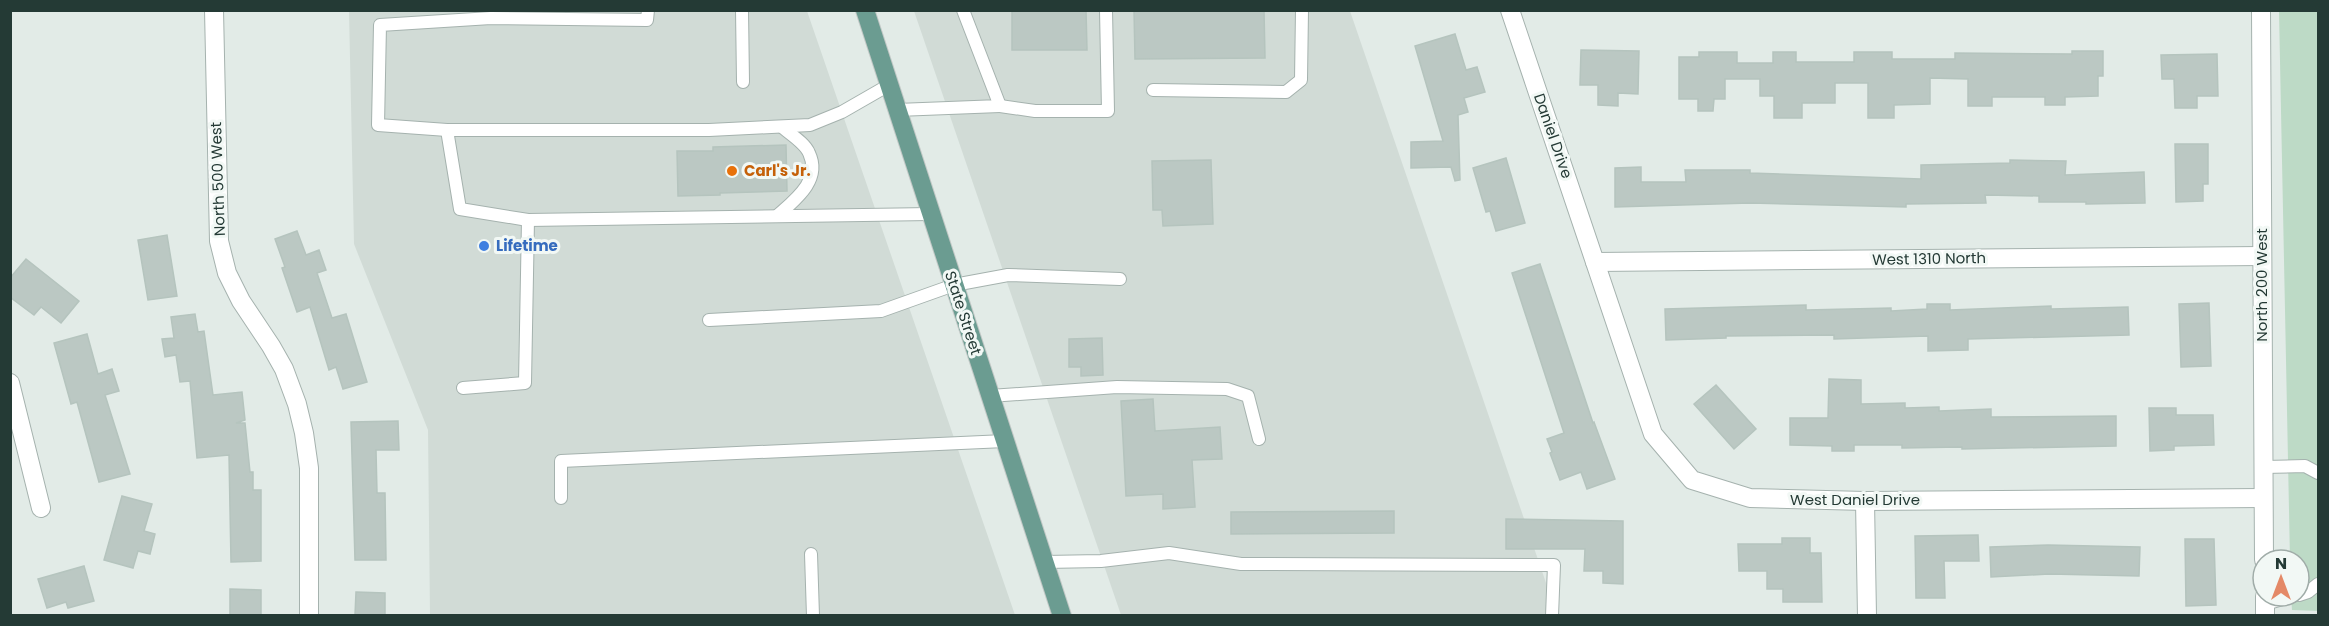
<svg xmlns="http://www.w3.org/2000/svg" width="2329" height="626" viewBox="0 0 2329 626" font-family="Poppins,sans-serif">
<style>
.built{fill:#d1dbd6}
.green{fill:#bddac6}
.building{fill:#bbc8c3;stroke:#b5c4be;stroke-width:1.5}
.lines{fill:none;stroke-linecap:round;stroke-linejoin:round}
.lane-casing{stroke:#a5b2ae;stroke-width:14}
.street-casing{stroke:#a5b2ae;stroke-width:20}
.primary-casing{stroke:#c2c8c6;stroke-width:20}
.lane{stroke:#fff;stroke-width:12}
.street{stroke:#fff;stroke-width:18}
.primary{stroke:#6b9c91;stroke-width:18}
.food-dot{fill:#e8710a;stroke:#f2f8f5;stroke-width:2}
.shop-dot{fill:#3f7fe0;stroke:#f2f8f5;stroke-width:2}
.labels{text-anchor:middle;stroke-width:6;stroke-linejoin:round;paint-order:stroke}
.street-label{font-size:15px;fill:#243a35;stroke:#f2f8f5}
.food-label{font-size:15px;font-weight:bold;fill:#c56008;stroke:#f2f8f5;text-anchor:start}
.shop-label{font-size:15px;font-weight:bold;fill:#366cbe;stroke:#f2f8f5;text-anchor:start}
</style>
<rect width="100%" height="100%" fill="#e2ebe7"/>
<!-- built -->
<g class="built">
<path d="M 349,11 L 807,11 L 1015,615 L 430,615 L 428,430 L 354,244 Z"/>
<path d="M 914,11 L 1350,11 L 1557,615 L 1121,615 Z"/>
</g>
<!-- green -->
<path class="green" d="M 2279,11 L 2318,11 L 2318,611 L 2292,610 L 2291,596 L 2299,596 L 2299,560 L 2290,560 Z"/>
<!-- building -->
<g class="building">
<path d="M 1012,10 L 1086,10 L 1087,50 L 1012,50 Z"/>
<path d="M 1134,10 L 1264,10 L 1265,58 L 1135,59 Z"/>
<path d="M 1455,34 L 1466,70 L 1477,67 L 1485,92 L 1464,98 L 1468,112 L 1458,115 L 1460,180 L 1455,181 L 1451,167 L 1411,168 L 1411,142 L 1443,141 L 1415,46 Z"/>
<path d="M 1581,50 L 1639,51 L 1638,94 L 1618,93 L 1618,106 L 1598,105 L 1598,85 L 1580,85 Z"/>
<path d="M 2072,51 L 2103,51 L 2103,76 L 2098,76 L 2098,96 L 2065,97 L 2065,105 L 2045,105 L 2045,97 L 1992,97 L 1992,106 L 1968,106 L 1968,79 L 1930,78 L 1930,104 L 1894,105 L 1894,118 L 1868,118 L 1868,83 L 1835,83 L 1835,103 L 1802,103 L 1802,118 L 1774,118 L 1774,96 L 1760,96 L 1760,79 L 1725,79 L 1725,99 L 1714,99 L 1713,111 L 1698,111 L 1698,99 L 1679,99 L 1679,57 L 1699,57 L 1699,52 L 1737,52 L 1737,63 L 1773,63 L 1773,52 L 1796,52 L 1796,62 L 1854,62 L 1854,52 L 1892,52 L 1892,59 L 1955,59 L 1955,53 L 2072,54 Z"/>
<path d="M 2217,54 L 2218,96 L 2197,96 L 2197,108 L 2175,108 L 2174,79 L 2162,79 L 2161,55 Z"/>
<path d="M 2175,144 L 2208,144 L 2208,184 L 2203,184 L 2203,201 L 2176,202 Z"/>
<path d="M 786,145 L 787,191 L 720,193 L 720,195 L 678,196 L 677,151 L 713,151 L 713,147 Z"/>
<path d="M 1506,158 L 1525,223 L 1496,231 L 1490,211 L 1486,212 L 1473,168 Z"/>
<path d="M 1211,160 L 1213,224 L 1163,226 L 1162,210 L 1153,210 L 1152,161 Z"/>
<path d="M 2010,160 L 2066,161 L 2065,175 L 2144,172 L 2145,203 L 2086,204 L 2086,202 L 2039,202 L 2039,196 L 1985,195 L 1986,203 L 1906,204 L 1906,207 L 1750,203 L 1615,207 L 1615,168 L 1641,167 L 1641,182 L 1686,182 L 1685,170 L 1750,170 L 1750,173 L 1921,179 L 1921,165 L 2010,163 Z"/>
<path d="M 297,231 L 306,255 L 319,250 L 326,270 L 317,273 L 332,318 L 346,314 L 367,382 L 343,389 L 336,367 L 329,370 L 310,307 L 297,312 L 282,268 L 285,267 L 275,239 Z"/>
<path d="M 167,235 L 177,296 L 148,300 L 138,240 Z"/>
<path d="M 26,259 L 79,301 L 61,323 L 41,307 L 34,315 L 10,297 L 10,278 Z"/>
<path d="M 1540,264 L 1593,423 L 1594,422 L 1615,479 L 1587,489 L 1581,472 L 1560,480 L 1550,453 L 1552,452 L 1547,439 L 1564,433 L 1512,273 Z"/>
<path d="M 2209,303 L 2211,366 L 2181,367 L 2179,304 Z"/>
<path d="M 1927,304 L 1950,304 L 1950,310 L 2051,306 L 2051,309 L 2128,307 L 2129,335 L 1968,339 L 1968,350 L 1928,351 L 1928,336 L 1834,339 L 1834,335 L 1726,336 L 1726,338 L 1666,340 L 1665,309 L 1806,305 L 1806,310 L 1891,308 L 1891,311 L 1927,309 Z"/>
<path d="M 195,314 L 198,332 L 204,331 L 213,395 L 242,392 L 245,420 L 236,423 L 245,423 L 250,472 L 253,472 L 253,490 L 261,490 L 261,561 L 231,562 L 229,455 L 197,458 L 190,381 L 180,382 L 176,355 L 165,357 L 162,339 L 174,338 L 171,317 Z"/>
<path d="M 87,334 L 98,374 L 112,369 L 119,391 L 105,395 L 130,474 L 99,482 L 77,402 L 71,404 L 54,343 Z"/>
<path d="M 1102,338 L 1103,375 L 1081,376 L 1081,367 L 1069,367 L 1069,339 Z"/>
<path d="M 1829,379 L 1861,380 L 1861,404 L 1905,403 L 1905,408 L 1939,407 L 1939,411 L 1991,409 L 1991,417 L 2116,416 L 2116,446 L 1962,449 L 1962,447 L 1902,448 L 1902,445 L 1854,445 L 1854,451 L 1832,451 L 1832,446 L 1790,445 L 1790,418 L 1828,418 Z"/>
<path d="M 1716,385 L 1756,429 L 1734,449 L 1694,404 Z"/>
<path d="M 1153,399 L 1155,431 L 1220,427 L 1222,459 L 1192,460 L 1195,507 L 1163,509 L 1163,494 L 1126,496 L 1121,401 Z"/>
<path d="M 2149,408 L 2176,408 L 2176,415 L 2213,415 L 2214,445 L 2174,446 L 2174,450 L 2150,451 Z"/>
<path d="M 398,421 L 399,450 L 376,450 L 377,493 L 385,493 L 386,560 L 355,560 L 351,422 Z"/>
<path d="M 122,496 L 152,504 L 144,531 L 155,534 L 150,554 L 138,551 L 133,568 L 104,560 Z"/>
<path d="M 1394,511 L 1394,533 L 1231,534 L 1231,512 Z"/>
<path d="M 1506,519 L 1623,521 L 1623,584 L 1603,583 L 1603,571 L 1584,571 L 1585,549 L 1506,549 Z"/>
<path d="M 1978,535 L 1979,561 L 1944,561 L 1945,598 L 1916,598 L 1915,536 Z"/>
<path d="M 1782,538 L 1810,538 L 1810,553 L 1821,553 L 1822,602 L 1783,602 L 1783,589 L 1767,589 L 1767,571 L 1739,571 L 1738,544 L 1782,544 Z"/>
<path d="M 2185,539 L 2214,539 L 2216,605 L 2186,606 Z"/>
<path d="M 2048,545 L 2140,547 L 2139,576 L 2049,574 L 1991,577 L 1990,547 Z"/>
<path d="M 84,566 L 94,601 L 68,608 L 66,602 L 47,608 L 38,579 Z"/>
<path d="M 230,589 L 261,590 L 261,615 L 230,615 Z"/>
<path d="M 356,592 L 385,593 L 385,615 L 355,615 Z"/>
</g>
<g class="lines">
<!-- lane casing -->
<g class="lane-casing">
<g id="lane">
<path d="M 648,10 L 647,20 L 491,18 L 380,25 L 378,125 L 447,130 L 709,130 L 810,125 L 842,112 L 889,85"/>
<path d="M 742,10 L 743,82"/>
<path d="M 1153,90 L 1286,92 L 1301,80 L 1302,10"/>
<path d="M 1000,106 L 1035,111 L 1108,111 L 1106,10"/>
<path d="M 897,110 L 1000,106 L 963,10"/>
<path d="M 447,130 L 460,209 L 528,220 L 931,214"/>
<path d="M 777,216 C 795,200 822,180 809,153 C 805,143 790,134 782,127"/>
<path d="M 709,320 L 881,311 L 954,285 L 1008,275 L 1120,279"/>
<path d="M 463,388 L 525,383 L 528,220"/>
<path d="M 990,396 L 1117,387 L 1227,389 L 1248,396 L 1259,439"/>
<path d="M 2263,467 L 2305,466 L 2318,473"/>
<path d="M 561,498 L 561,461 L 1005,441"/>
<path d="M 811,554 L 813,616"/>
<path d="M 1045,562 L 1101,561 L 1169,553 L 1241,564 L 1554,565 L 1552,616"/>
<path d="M 2299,595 L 2308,592 L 2318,584"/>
<path d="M 2265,604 L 2293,596"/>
</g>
</g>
<!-- street casing -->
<g class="street-casing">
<g id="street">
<path d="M 214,10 L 219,241 L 227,273 L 241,301 L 271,346 L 284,369 L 297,404 L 304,433 L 309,468 L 309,616"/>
<path d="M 1510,10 L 1653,434 L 1692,480 L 1750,498 L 1865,501 L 2263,498"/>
<path d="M 2261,10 L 2264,560"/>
<path d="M 1595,262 L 2262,256"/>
<path d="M 10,383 L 41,508"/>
<path d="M 1865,501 L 1867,616"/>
<path d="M 2265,596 L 2265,616"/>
</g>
</g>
<!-- primary casing -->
<g class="primary-casing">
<path id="primary" d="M 865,10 L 1062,616"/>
</g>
<!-- lane -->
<use href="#lane" class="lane"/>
<!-- street -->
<use href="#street" class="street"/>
<!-- primary -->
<use href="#primary" class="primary"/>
</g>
<!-- markers -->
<circle class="food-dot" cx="732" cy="171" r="6"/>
<circle class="shop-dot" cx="484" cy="246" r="6"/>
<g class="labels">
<!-- street labels -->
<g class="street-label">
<text transform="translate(1553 136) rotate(71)" y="5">Daniel Drive</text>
<text transform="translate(218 179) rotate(-92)" y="5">North 500 West</text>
<text transform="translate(1929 259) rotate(-1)" y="5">West 1310 North</text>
<text transform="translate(2262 285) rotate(-90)" y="5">North 200 West</text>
<text transform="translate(963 313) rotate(72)" y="5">State Street</text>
<text x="1855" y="505">West Daniel Drive</text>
</g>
<!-- food labels -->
<g class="food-label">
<text x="744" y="176">Carl's Jr.</text>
</g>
<!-- shop labels -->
<g class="shop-label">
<text x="496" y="251">Lifetime</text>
</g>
</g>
<!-- border -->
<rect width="2329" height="626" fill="none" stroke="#243a35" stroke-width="24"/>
<!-- north arrow -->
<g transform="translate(2281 578)"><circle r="28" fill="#f2f8f5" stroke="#a0aca8" stroke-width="1.5"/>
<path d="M0-4.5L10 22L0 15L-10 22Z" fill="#e48967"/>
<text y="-9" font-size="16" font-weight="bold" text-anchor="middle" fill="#243a35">N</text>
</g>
</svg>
